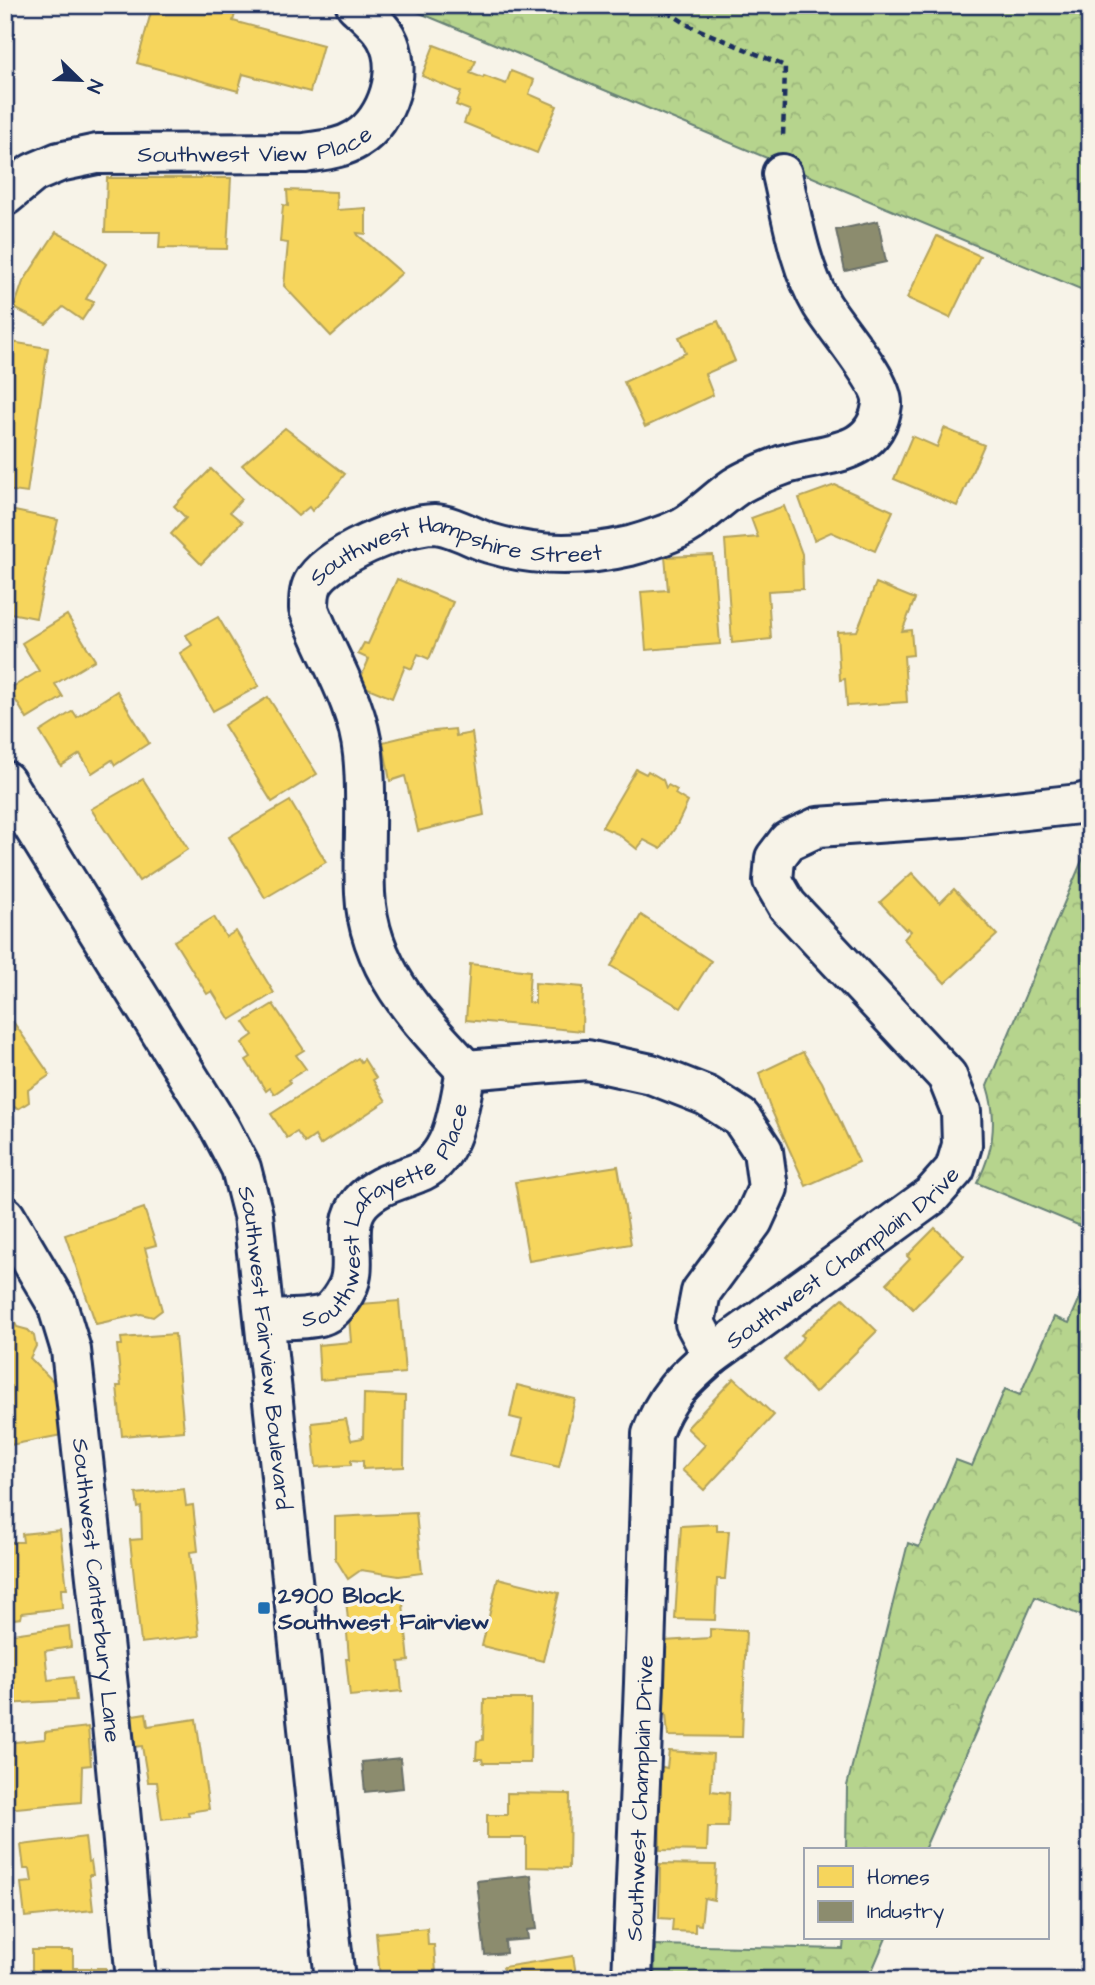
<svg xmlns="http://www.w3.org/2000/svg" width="1095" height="1985" viewBox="0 0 1095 1985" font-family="'Architects Daughter',sans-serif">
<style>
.forest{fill:url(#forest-crowns);stroke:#688276;stroke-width:2}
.homes{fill:#f6d55c;stroke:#b4a35d;stroke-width:2}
.industry{fill:#8c8c6e;stroke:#6a7069;stroke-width:2}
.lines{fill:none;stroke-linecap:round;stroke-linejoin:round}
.minor-casing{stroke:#1b2f5e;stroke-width:44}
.path{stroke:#1b2f5e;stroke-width:4.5;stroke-dasharray:7 5;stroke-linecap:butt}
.minor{stroke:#f7f3e8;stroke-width:38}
.poi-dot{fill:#1f6fb2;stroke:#f7f3e8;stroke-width:2.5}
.labels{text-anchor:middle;stroke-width:7;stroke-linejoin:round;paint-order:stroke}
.street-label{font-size:23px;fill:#1b2f5e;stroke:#f7f3e8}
.poi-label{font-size:23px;font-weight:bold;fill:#1b2f5e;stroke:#f7f3e8;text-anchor:start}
</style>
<defs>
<pattern id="forest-crowns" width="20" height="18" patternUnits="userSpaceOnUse" patternTransform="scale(1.75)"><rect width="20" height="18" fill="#b6d48d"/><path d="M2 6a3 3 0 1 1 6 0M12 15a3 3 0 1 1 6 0" fill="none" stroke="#9cb67c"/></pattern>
</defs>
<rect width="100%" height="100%" fill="#f7f3e8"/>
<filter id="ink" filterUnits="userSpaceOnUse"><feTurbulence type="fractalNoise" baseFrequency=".0143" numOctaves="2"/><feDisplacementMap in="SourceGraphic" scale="14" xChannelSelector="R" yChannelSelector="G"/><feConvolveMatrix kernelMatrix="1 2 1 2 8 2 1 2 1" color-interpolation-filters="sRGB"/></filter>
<g filter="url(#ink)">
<!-- forest -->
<g class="forest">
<path d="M 401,5 L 1090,5 L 1090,293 Z"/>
<path d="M 1086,851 L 1090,852 L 1090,1230 L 977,1183 C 994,1151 998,1120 987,1086 Z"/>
<path d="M 1090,1275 L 1090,1619 L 1035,1597 L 924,1850 L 846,1850 L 847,1786 L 908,1543 L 919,1547 L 956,1460 L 972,1466 L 1005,1389 L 1020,1395 L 1054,1317 L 1069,1323 Z"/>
<path d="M 844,1938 L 886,1938 L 868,1980 L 654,1980 L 655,1945 L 843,1949 Z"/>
</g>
<!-- homes -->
<g class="homes">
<path d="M 153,5 L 201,5 L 235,14 L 233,21 L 323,45 L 310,92 L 243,74 L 238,91 L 137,63 Z"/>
<path d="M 434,45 L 476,61 L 470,73 L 483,78 L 484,76 L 506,84 L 511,71 L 534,80 L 529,94 L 557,106 L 537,153 L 464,123 L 469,110 L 456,105 L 461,92 L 422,76 Z"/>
<path d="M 107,178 L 231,178 L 227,249 L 159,248 L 160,232 L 105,232 Z"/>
<path d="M 287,190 L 336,192 L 337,210 L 366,208 L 366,234 L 357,233 L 358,235 L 402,273 L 331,336 L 284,286 L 288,243 L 280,242 L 283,205 L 288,206 Z"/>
<path d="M 56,232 L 83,246 L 106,264 L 86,299 L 94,302 L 82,320 L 63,307 L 46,324 L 14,308 L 23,282 Z"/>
<path d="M 937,236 L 980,256 L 950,318 L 907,298 Z"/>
<path d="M 718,321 L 735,361 L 705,374 L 713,395 L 645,427 L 624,382 L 686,353 L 679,337 Z"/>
<path d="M 5,341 L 48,348 L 27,493 L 5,490 Z"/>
<path d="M 285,428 L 345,474 L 329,494 L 312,511 L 309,507 L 298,516 L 242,465 Z"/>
<path d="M 944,428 L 984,445 L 957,506 L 894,479 L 912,436 L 937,447 Z"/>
<path d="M 211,469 L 242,499 L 230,512 L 242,522 L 201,564 L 171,534 L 186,518 L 174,506 Z"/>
<path d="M 835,485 L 893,511 L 875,551 L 831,532 L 814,540 L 799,498 Z"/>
<path d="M 784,506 L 802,554 L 803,589 L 768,591 L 771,639 L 732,643 L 725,540 L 758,537 L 751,518 Z"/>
<path d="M 5,509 L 58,520 L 36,618 L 5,612 Z"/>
<path d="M 713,555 L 720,644 L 646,650 L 641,592 L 668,590 L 665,557 Z"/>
<path d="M 397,579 L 453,602 L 429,659 L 418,654 L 412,669 L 405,666 L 392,698 L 358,684 L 369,659 L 358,654 L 364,643 L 368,644 Z"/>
<path d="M 876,583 L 915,599 L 902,631 L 911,630 L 913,655 L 904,656 L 907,702 L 847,706 L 845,679 L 840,680 L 837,632 L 857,631 Z"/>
<path d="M 67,615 L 95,660 L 55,684 L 63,697 L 27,719 L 9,689 L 39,671 L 22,643 Z"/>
<path d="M 218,617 L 259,686 L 213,711 L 180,653 L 192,645 L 186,635 Z"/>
<path d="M 117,691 L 149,743 L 115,765 L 112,760 L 92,773 L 80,754 L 61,766 L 40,732 L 73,711 L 77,717 Z"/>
<path d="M 268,697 L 317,774 L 272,802 L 224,725 Z"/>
<path d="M 455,729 L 456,736 L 472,733 L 484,815 L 418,831 L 405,776 L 390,781 L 383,742 L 424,732 Z"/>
<path d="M 636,769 L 646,774 L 648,771 L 663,780 L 666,788 L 668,785 L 677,790 L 675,794 L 688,802 L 677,825 L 661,849 L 644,840 L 637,849 L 618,834 L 602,827 Z"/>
<path d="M 143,779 L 188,849 L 139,881 L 91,809 Z"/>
<path d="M 290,801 L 326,862 L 265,898 L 229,837 Z"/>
<path d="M 912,873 L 940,903 L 954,889 L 997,935 L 945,983 L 904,939 L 911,931 L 908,928 L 906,930 L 880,902 Z"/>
<path d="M 641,915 L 711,961 L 681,1008 L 611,966 Z"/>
<path d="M 214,917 L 226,937 L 236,931 L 274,993 L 230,1020 L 212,991 L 207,994 L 174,941 Z"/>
<path d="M 470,964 L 530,971 L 528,1002 L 535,1003 L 535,983 L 583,987 L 582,1031 L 466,1020 Z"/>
<path d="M 273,1004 L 304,1050 L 296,1055 L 306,1069 L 288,1080 L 290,1083 L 274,1094 L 270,1088 L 266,1091 L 246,1060 L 251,1057 L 242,1043 L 253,1035 L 244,1022 Z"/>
<path d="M 5,1010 L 50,1075 L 28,1090 L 29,1102 L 18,1109 L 8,1104 L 5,1105 Z"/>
<path d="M 803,1052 L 822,1082 L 859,1162 L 806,1186 L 769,1105 L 759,1073 Z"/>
<path d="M 358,1058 L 361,1062 L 364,1059 L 376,1078 L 373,1080 L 386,1101 L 320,1145 L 315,1136 L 305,1143 L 297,1132 L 287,1138 L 271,1114 Z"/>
<path d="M 618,1166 L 631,1244 L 529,1261 L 515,1182 Z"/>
<path d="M 144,1208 L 156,1245 L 145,1248 L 162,1310 L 153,1317 L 141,1314 L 96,1324 L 65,1235 Z"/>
<path d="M 935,1228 L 964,1256 L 913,1309 L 887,1283 L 910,1259 L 907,1256 Z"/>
<path d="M 843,1298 L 877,1331 L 815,1393 L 784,1360 L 804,1337 L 801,1335 Z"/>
<path d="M 399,1301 L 405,1373 L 320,1380 L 318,1345 L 351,1342 L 348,1305 Z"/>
<path d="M 9,1312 L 17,1327 L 28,1330 L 34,1336 L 36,1346 L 30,1358 L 54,1382 L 67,1434 L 5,1446 L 5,1313 Z"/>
<path d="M 175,1334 L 184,1431 L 122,1436 L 117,1386 L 121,1386 L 117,1345 L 122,1345 L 121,1338 Z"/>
<path d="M 734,1378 L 774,1415 L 704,1490 L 682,1470 L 705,1445 L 687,1428 Z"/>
<path d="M 517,1385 L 575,1399 L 559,1467 L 513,1456 L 522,1420 L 510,1417 Z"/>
<path d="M 364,1394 L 405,1396 L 404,1467 L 363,1469 L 363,1461 L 351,1460 L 351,1465 L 316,1467 L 312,1423 L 346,1419 L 351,1440 L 363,1438 Z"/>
<path d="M 184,1489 L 186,1506 L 193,1505 L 198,1551 L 190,1552 L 199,1636 L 141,1643 L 130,1540 L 142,1539 L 141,1507 L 138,1508 L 136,1494 Z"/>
<path d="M 416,1513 L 422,1573 L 399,1576 L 361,1570 L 348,1579 L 335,1558 L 335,1517 Z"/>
<path d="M 717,1524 L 717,1531 L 729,1531 L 725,1579 L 717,1579 L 715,1620 L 675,1619 L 681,1526 Z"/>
<path d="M 60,1530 L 67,1589 L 61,1589 L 62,1608 L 22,1613 L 21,1618 L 5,1620 L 5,1561 L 8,1560 L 8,1542 L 23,1542 L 22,1534 Z"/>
<path d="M 498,1578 L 559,1593 L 543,1661 L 482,1646 Z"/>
<path d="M 402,1594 L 409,1661 L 399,1662 L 402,1691 L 350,1696 L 346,1659 L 349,1659 L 346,1620 L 348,1620 L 346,1600 Z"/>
<path d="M 69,1626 L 71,1647 L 45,1651 L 48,1680 L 73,1677 L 76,1700 L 5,1704 L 5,1635 Z"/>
<path d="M 710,1629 L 746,1631 L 742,1737 L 668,1736 L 666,1713 L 663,1714 L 664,1641 L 710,1638 Z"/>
<path d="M 484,1699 L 531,1699 L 530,1763 L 483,1763 L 482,1759 L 476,1759 L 477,1741 L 483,1740 Z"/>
<path d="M 146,1713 L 148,1726 L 196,1719 L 209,1809 L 188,1812 L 189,1816 L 162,1819 L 157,1782 L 148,1782 L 142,1746 L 124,1748 L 120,1717 Z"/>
<path d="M 88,1727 L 91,1765 L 82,1766 L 81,1802 L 6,1809 L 5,1781 L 9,1780 L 5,1775 L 5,1743 L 45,1739 L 45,1732 Z"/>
<path d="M 669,1751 L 713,1754 L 711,1791 L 729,1793 L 728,1827 L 708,1827 L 707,1851 L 660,1850 L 659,1795 L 648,1796 L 650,1764 L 667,1768 Z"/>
<path d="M 507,1793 L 570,1794 L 569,1868 L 526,1867 L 526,1838 L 487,1838 L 487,1815 L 507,1815 Z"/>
<path d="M 85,1837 L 88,1862 L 91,1861 L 93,1875 L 89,1875 L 93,1910 L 25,1917 L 21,1883 L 32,1882 L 30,1869 L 24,1869 L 21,1845 Z"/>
<path d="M 660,1864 L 716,1865 L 714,1900 L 704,1898 L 701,1925 L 695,1924 L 695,1932 L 672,1931 L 673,1919 L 659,1918 Z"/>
<path d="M 427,1928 L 428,1945 L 434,1945 L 436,1973 L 428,1974 L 429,1980 L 387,1980 L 386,1976 L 380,1977 L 376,1933 Z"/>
<path d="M 32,1950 L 73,1950 L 73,1968 L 106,1968 L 106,1980 L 32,1980 Z"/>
<path d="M 573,1956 L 577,1980 L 505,1980 L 503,1967 Z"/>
<path d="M 202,1975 L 202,1980 L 159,1980 L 159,1978 Z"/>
</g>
<!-- industry -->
<g class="industry">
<path d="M 878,221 L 886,262 L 845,271 L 836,230 Z"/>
<path d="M 400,1758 L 403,1788 L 365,1792 L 362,1762 Z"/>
<path d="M 531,1875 L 537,1929 L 527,1930 L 528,1939 L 505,1941 L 506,1953 L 485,1955 L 477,1881 Z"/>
</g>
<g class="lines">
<!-- minor casing -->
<g class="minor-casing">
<g id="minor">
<path id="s1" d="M 5,196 L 33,173 L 59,162 L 97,154 L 305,153 C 323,150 341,149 357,139 C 388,120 404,69 386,37 C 379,25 366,14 356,5"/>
<path id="s2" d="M 5,781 L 220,1128 L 241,1168 L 253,1215 L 335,1980"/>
<path id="s3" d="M 5,1216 L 57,1304 L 71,1350 L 111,1714 L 136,1980"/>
<path id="s4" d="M 266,1320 C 283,1319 303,1320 320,1316 C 329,1314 335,1307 340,1300 C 345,1293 350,1284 351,1275 C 355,1251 343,1223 361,1202 C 376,1185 397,1181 417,1173 C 455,1160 459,1103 466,1070"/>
<path id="s5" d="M 712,1355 L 695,1323 L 701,1292 L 753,1221 L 768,1188 L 763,1151 L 741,1118 L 707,1096 L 651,1074 L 587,1060 L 466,1070 C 418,1019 368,967 365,893 C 363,847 368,800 363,754 C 358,702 327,657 309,609 C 309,600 309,591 313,583 C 327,556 404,524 434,524 C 453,525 471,537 489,543 C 535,557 583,557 630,546 C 645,542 676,532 689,523 C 705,512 719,498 735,487 C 748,478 768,471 783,465 C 823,452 876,458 882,404 C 884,383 834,325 822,305 C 799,266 792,217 782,174"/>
<path id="s6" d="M 632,1980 L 644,1683 L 652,1434 C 665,1397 682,1381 712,1355 L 931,1196 L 955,1169 L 962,1145 L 961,1111 L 947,1076 L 787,905 L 773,881 L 775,858 L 788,841 L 818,827 L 963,817 L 1079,804 L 1090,801"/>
</g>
</g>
<!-- path -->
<path class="path" d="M 657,5 L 690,26 L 785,66 L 783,138"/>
<!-- minor -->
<use href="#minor" class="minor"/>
</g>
</g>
<!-- markers -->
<rect class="poi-dot" x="257" y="1601" width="14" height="14" rx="3.5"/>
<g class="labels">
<!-- street labels -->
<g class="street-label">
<text dy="8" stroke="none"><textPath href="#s1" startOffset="262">Southwest View Place</textPath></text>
<text dy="8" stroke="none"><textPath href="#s5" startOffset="1242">Southwest Hampshire Street</textPath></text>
<text dy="8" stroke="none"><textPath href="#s4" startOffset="184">Southwest Lafayette Place</textPath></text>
<text dy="8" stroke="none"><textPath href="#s6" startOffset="810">Southwest Champlain Drive</textPath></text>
<text dy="8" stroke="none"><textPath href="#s2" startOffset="635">Southwest Fairview Boulevard</textPath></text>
<text dy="8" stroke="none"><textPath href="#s3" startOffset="392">Southwest Canterbury Lane</textPath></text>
<text dy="8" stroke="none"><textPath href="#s6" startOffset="182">Southwest Champlain Drive</textPath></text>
</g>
<!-- poi labels -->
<g class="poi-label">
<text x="278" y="1603">2900 Block<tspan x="278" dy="26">Southwest Fairview</tspan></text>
</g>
</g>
<!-- margin -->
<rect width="1095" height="1985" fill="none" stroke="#f7f3e8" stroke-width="28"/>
<rect x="14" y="14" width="1067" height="1957" fill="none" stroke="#1b2f5e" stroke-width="2.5" filter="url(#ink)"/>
<!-- legend -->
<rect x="804" y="1848" width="245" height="91" fill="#f7f3e8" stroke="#9fa5b1" stroke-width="2"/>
<rect x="818" y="1866" width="35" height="21" fill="#f6d55c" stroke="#9fa5b1" stroke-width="2"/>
<text x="867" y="1884" font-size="21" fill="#1b2f5e">Homes</text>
<rect x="818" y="1901" width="35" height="21" fill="#8c8c6e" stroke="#9fa5b1" stroke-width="2"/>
<text x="867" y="1918" font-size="21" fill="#1b2f5e">Industry</text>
<!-- north arrow -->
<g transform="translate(80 80) rotate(113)" stroke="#f7f3e8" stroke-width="5" paint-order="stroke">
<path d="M0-5L12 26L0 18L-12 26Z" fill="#1b2f5e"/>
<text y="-10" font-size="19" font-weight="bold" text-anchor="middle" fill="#1b2f5e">N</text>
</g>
</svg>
